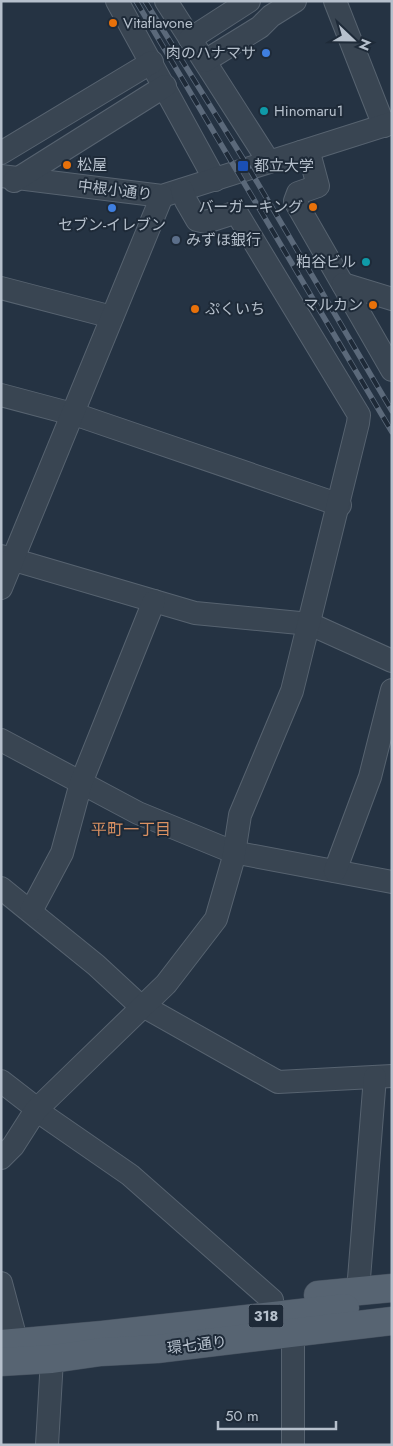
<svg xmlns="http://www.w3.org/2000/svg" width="393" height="1446" viewBox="0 0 393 1446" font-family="Jost,'Noto Sans JP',sans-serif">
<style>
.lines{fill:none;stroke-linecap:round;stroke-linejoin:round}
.minor-casing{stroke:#576370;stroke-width:24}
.major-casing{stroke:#434e5c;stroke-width:29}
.minor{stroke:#394552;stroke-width:22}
.major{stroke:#576472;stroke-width:28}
.rail-casing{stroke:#5b697a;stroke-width:5.5}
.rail{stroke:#1e2a38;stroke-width:4;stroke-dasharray:11;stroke-linecap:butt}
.food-dot{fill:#e8710a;stroke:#1e2a38;stroke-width:2}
.shop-dot{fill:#3f7fe0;stroke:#1e2a38;stroke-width:2}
.culture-dot{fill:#0f9aa8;stroke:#1e2a38;stroke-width:2}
.transit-dot{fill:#1a4fb4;stroke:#1e2a38;stroke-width:2}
.service-dot{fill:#5c6f8a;stroke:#1e2a38;stroke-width:2}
.labels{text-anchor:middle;stroke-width:4;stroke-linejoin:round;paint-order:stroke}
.shield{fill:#1e2a38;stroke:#8893a0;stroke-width:1}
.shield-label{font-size:14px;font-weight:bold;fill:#b6c0cc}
.poi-label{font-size:15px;fill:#b6c0cc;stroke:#1e2a38;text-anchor:start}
.street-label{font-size:15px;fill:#b6c0cc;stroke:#1e2a38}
.neighbourhood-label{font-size:16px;fill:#db9162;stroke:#1e2a38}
</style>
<rect width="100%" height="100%" fill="#253343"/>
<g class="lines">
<!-- minor casing -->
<g class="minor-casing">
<g id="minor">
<path d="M 117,1 L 215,180"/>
<path d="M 166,1 L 269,162"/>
<path d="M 335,1 L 384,126"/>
<path d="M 190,39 L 249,1"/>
<path d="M 205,61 L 260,27 L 271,16 L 295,1"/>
<path d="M 301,152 L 311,160 L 318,186 L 298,193 L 295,201 L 392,370"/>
<path d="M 1,153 L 152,62"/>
<path d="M 1,176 L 162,196 L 392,123"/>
<path d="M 14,181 L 165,86"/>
<path d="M 343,284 L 392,299"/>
<path d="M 1,288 L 112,317"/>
<path d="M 1,395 L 80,416 L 340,505"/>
<path d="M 1,556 L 195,613 L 310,624 L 392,661"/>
<path d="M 1,588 L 162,196"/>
<path d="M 1,740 L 138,813 L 233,852 L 392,882"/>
<path d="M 335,871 L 370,777 L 392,690"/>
<path d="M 1,888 L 96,965 L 136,1002 L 278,1082 L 392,1076"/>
<path d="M 31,911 L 62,853 L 81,783 L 154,601"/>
<path d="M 1,1081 L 32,1105 L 36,1110 L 130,1175 L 272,1300"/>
<path d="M 1,1158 L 13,1146 L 36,1110 L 166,984 L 216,919 L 233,860 L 240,815 L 292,691 L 358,423 L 359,415 L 238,215 L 234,213 L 206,222 L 197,220 L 186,201 L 182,190"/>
<path d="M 1,1283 L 17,1343"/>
<path d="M 358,1291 L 375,1077"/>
<path d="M 293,1347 L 293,1445"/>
<path d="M 47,1445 L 52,1359"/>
</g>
</g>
<!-- major casing -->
<g class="major-casing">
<g id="major">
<path d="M 318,1295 L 392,1288"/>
<path d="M 1,1344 L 102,1335 L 345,1308"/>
<path d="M 1,1362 L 52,1359 L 101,1352 L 157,1349 L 392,1321"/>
</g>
</g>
<!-- minor -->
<use href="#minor" class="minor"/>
<!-- major -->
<use href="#major" class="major"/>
<!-- rail casing -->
<g class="rail-casing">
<g id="rail">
<path d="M 136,1 L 392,432"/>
<path d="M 145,1 L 247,165 L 392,411"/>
</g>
</g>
<!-- rail -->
<use href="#rail" class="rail"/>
</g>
<!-- markers -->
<g class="food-dot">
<circle cx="113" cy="23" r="5"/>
<circle cx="67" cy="165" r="5"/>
<circle cx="313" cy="207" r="5"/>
<circle cx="373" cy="305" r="5"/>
<circle cx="195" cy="309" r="5"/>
</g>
<g class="shop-dot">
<circle cx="266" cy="53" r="5"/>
<circle cx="112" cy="208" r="5"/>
</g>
<g class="culture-dot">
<circle cx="264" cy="111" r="5"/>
<circle cx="366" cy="262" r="5"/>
</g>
<rect class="transit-dot" x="237" y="160" width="12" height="12" rx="2.5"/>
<circle class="service-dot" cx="176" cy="240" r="5"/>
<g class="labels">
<!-- shield labels -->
<rect class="shield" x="248.5" y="1304.5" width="35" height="23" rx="4"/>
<g class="shield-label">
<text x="266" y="1321">318</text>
</g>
<!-- poi labels -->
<g class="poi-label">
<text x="123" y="28">Vitaflavone</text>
<text x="256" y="58" text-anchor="end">肉のハナマサ</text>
<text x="274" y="116">Hinomaru1</text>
<text x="77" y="170">松屋</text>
<text x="254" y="171">都立大学</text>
<text x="303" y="212" text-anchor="end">バーガーキング</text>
<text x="112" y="230" text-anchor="middle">セブン-イレブン</text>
<text x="186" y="245">みずほ銀行</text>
<text x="356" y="267" text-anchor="end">粕谷ビル</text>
<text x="363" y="310" text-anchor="end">マルカン</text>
<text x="205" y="314">ぷくいち</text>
</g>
<!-- street labels -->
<g class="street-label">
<text transform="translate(115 190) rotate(7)" y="5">中根小通り</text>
<text transform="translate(197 1345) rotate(-7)" y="5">環七通り</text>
</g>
<!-- neighbourhood labels -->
<g class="neighbourhood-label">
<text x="131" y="835">平町一丁目</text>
</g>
</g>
<!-- border -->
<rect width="393" height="1446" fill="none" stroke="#b6c0cc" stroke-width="5"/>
<!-- north arrow -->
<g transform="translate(353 40) rotate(112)" stroke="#1e2a38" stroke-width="4" paint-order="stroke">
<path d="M0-4L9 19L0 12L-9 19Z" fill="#b6c0cc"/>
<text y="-8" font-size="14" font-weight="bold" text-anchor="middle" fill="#b6c0cc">N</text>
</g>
<!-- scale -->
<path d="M218 1421v8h118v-8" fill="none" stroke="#b6c0cc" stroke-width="2.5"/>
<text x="225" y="1421" font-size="15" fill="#b6c0cc" stroke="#1e2a38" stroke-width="4" paint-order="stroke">50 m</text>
</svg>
